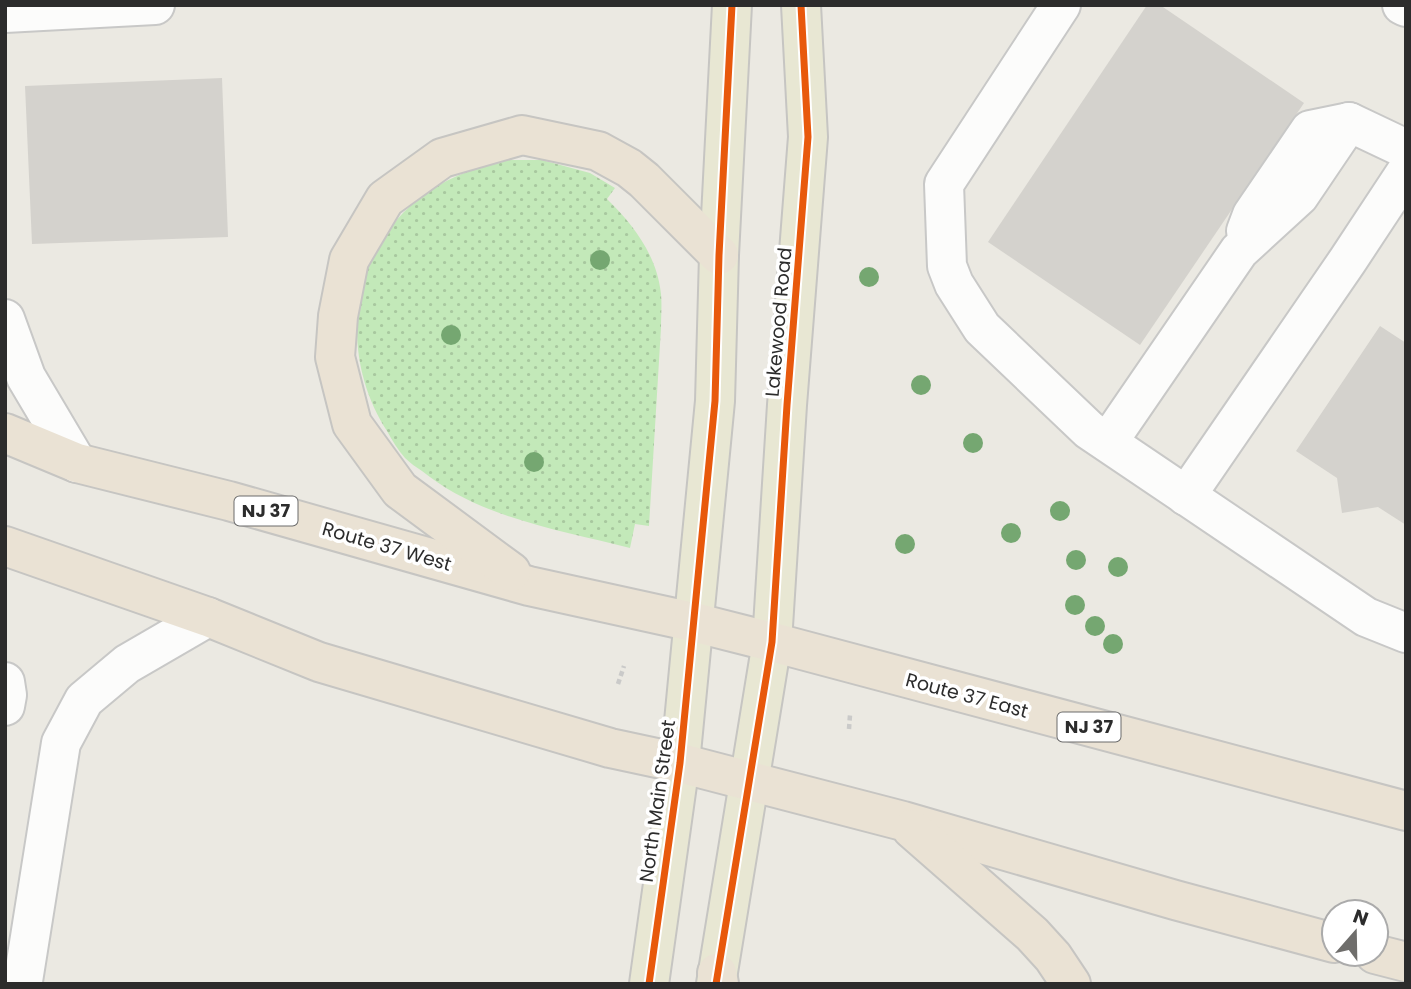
<svg xmlns="http://www.w3.org/2000/svg" width="1411" height="989" viewBox="0 0 1411 989" font-family="Poppins,sans-serif">
<style>
.grass{fill:url(#grass-dots)}
.building{fill:#d4d2cd}
.lines{fill:none;stroke-linecap:round;stroke-linejoin:round}
.minor-casing{stroke:#c8c8c7;stroke-width:42}
.major-casing{stroke:#c6c5c2;stroke-width:42}
.highway-casing{stroke:#c6c5c2;stroke-width:42}
.path{stroke:#cacac9;stroke-width:4.5;stroke-dasharray:5 3.5;stroke-linecap:butt}
.minor{stroke:#fcfcfb;stroke-width:38}
.major{stroke:#e8e7d3;stroke-width:38}
.highway{stroke:#eae2d4;stroke-width:38}
.cycleway-casing{stroke:#fff;stroke-width:11}
.cycleway{stroke:#e8590c;stroke-width:7}
.tree{fill:#75a771}
.labels{text-anchor:middle;stroke-width:7;stroke-linejoin:round;paint-order:stroke}
.shield{fill:#fff;stroke:#6b6b6b;stroke-width:2}
.shield-label{font-size:18px;font-weight:bold;fill:#2c2c2c}
.street-label{font-size:19px;fill:#2c2c2c;stroke:#fff}
</style>
<defs>
<pattern id="grass-dots" width="8" height="8" patternUnits="userSpaceOnUse" patternTransform="scale(1.75)"><rect width="8" height="8" fill="#c3e9b9"/><path d="M2 2h.1M6 6h.1" fill="none" stroke="#a8c89f" stroke-width="1.8" stroke-linecap="round"/></pattern>
</defs>
<rect width="100%" height="100%" fill="#ebe9e2"/>
<!-- grass -->
<path class="grass" d="M 503,160 L 542,160 L 590,173 L 615,188 L 607,199 C 634,225 657,256 661,294 C 662,305 661,317 661,328 L 649,526 L 635,524 L 630,548 C 559,530 480,518 422,471 C 416,467 410,463 405,458 C 398,450 392,440 387,431 C 340,358 347,258 417,200 C 443,179 472,169 503,160 Z"/>
<!-- building -->
<g class="building">
<path d="M 1147,5 L 1160,5 L 1304,103 L 1140,345 L 988,242 Z"/>
<path d="M 222,78 L 228,237 L 32,244 L 25,86 Z"/>
<path d="M 1380,326 L 1406,343 L 1406,525 L 1378,507 L 1342,513 L 1337,478 L 1296,451 Z"/>
</g>
<g class="lines">
<!-- minor casing -->
<g class="minor-casing">
<g id="minor">
<path d="M 1061,5 L 944,184 L 947,266 L 954,284 L 982,328 L 1089,430 L 1366,617 L 1406,633"/>
<path d="M 1402,5 L 1406,7"/>
<path d="M 5,13 L 155,5"/>
<path d="M 1246,231 L 1252,215 L 1310,130 L 1349,122 L 1406,149"/>
<path d="M 5,319 L 26,377 L 77,463"/>
<path d="M 1108,442 L 1239,251 L 1299,196 L 1349,122"/>
<path d="M 1186,496 L 1348,260 L 1406,172"/>
<path d="M 5,682 L 7,695 L 5,706"/>
<path d="M 23,981 L 61,743 L 84,700 L 127,664 L 208,617"/>
</g>
</g>
<!-- major casing -->
<g class="major-casing">
<g id="major">
<path d="M 649,984 L 680,763 L 715,401 L 719,255 L 732,5"/>
<path d="M 716,984 L 772,642 L 787,405 L 808,137 L 801,5"/>
</g>
</g>
<!-- highway casing -->
<g class="highway-casing">
<g id="highway">
<path d="M 5,433 L 77,463 L 229,501 L 529,586 L 693,622 L 772,642 L 1406,811"/>
<path d="M 5,546 L 208,617 L 319,662 L 610,748 L 680,763 L 903,821 L 1175,900 L 1334,943"/>
<path d="M 511,572 L 400,490 L 352,424 L 335,357 L 338,316 L 349,260 L 385,199 L 442,158 L 522,135 L 598,151 L 629,168 L 644,180 L 719,255"/>
<path d="M 912,829 L 1032,934 L 1053,957 L 1071,984"/>
<path d="M 1375,954 L 1406,962"/>
<path d="M 717,973 L 719,984"/>
</g>
</g>
<!-- path -->
<g class="path">
<path d="M 618,684 L 624,666"/>
<path d="M 849,729 L 850,715"/>
</g>
<!-- minor -->
<use href="#minor" class="minor"/>
<!-- major -->
<use href="#major" class="major"/>
<!-- highway -->
<use href="#highway" class="highway"/>
<!-- cycleway casing -->
<g class="cycleway-casing">
<g id="cycleway">
<path d="M 649,984 L 680,763 L 715,401 L 719,255 L 732,5"/>
<path d="M 716,984 L 772,642 L 787,405 L 808,137 L 801,5"/>
</g>
</g>
<!-- cycleway -->
<use href="#cycleway" class="cycleway"/>
</g>
<!-- trees -->
<g class="tree">
<circle cx="600" cy="260" r="10"/>
<circle cx="869" cy="277" r="10"/>
<circle cx="451" cy="335" r="10"/>
<circle cx="921" cy="385" r="10"/>
<circle cx="973" cy="443" r="10"/>
<circle cx="534" cy="462" r="10"/>
<circle cx="1060" cy="511" r="10"/>
<circle cx="1011" cy="533" r="10"/>
<circle cx="905" cy="544" r="10"/>
<circle cx="1076" cy="560" r="10"/>
<circle cx="1118" cy="567" r="10"/>
<circle cx="1075" cy="605" r="10"/>
<circle cx="1095" cy="626" r="10"/>
<circle cx="1113" cy="644" r="10"/>
</g>
<g class="labels">
<!-- shield labels -->
<g class="shield">
<rect x="234.5" y="496.5" width="63" height="29" rx="5"/>
<rect x="1057.5" y="712.5" width="63" height="29" rx="5"/>
</g>
<g class="shield-label">
<text x="266" y="517">NJ 37</text>
<text x="1089" y="733">NJ 37</text>
</g>
<!-- street labels -->
<g class="street-label">
<text transform="translate(778 322) rotate(-85)" y="7">Lakewood Road</text>
<text transform="translate(387 546) rotate(16)" y="7">Route 37 West</text>
<text transform="translate(967 695) rotate(15)" y="7">Route 37 East</text>
<text transform="translate(657 801) rotate(-82)" y="7">North Main Street</text>
</g>
</g>
<!-- border -->
<rect width="1411" height="989" fill="none" stroke="#2c2c2c" stroke-width="14"/>
<!-- north arrow -->
<g transform="translate(1355 933) rotate(20)"><circle r="33" fill="#ffffff" stroke="#ababab" stroke-width="2"/>
<path d="M0-5L12 26L0 18L-12 26Z" fill="#6f6e6c"/>
<text y="-10" font-size="19" font-weight="bold" text-anchor="middle" fill="#2c2c2c">N</text>
</g>
</svg>
